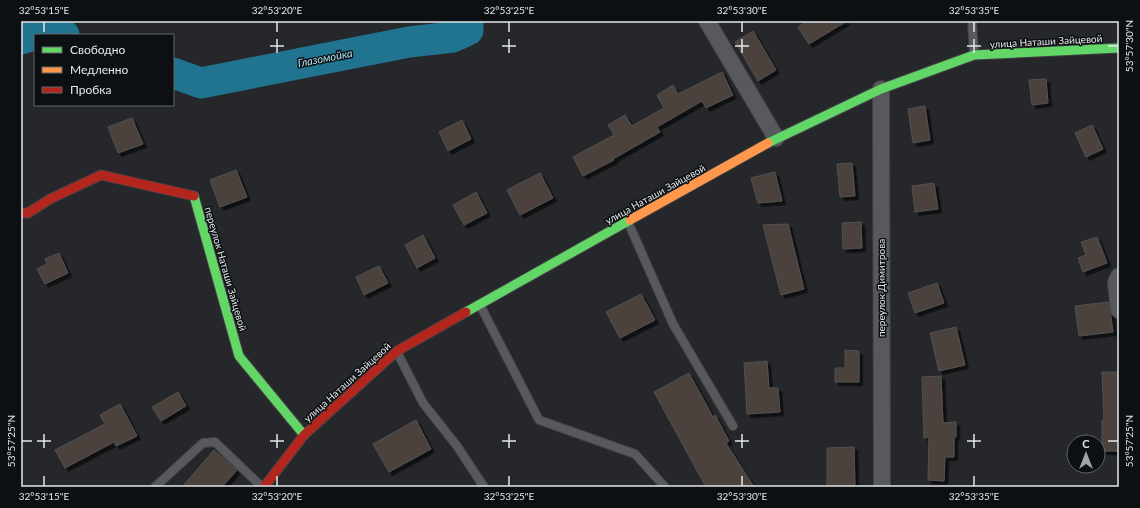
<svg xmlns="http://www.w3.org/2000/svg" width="1140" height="508" viewBox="0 0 1140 508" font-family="Lato,sans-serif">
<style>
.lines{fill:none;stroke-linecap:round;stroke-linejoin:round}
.river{stroke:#207490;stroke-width:31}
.building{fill:#4b423c;stroke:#525151;filter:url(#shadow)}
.lane-casing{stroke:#414346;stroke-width:10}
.street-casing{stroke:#414346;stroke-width:18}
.fast-casing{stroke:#414346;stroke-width:11}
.slow-casing{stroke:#414346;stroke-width:11}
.jam-casing{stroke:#414346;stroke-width:11}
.lane{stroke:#57595c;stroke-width:8}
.street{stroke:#57595c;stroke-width:16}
.fast{stroke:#63d668;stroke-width:9}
.slow{stroke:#ff974d;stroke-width:9}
.jam{stroke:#b3261e;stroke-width:9}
.ticks{fill:none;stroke:#e4e7eb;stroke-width:1.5}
.labels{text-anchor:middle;stroke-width:3;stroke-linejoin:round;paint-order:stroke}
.street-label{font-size:10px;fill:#e4e7eb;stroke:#0d1012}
.water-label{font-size:11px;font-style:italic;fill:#b0e2f7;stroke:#0d1012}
.neatline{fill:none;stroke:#e4e7eb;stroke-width:1.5}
.ticks-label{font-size:10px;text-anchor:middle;fill:#e4e7eb}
</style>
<defs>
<filter id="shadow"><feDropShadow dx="3.5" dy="3.5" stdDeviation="0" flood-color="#0009"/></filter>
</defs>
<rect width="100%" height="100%" fill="#25272a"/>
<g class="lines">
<!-- river -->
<g class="river">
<path d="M 21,39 L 49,30 L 64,35"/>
<path d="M 173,73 L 201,83 L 409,42 L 453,37 L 468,30 L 468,21"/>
</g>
</g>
<!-- building -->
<g class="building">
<path d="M 808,21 L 847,21 L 809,44 L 798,27 Z"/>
<path d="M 753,31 L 776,70 L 758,81 L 735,42 Z"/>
<path d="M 722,72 L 733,95 L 706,108 L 702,101 L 657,127 L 660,132 L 613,159 L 614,160 L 583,176 L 573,157 L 614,135 L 608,125 L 625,115 L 632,126 L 664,108 L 657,95 L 673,85 L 678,94 Z"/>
<path d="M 1046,79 L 1048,103 L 1032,105 L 1029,80 Z"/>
<path d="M 925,106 L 930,140 L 913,143 L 908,109 Z"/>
<path d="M 132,118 L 143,144 L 118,153 L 108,127 Z"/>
<path d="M 462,120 L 471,139 L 448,151 L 439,132 Z"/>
<path d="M 1092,125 L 1103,149 L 1086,157 L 1075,133 Z"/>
<path d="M 852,163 L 855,196 L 840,197 L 837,164 Z"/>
<path d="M 236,170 L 247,197 L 220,207 L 210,180 Z"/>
<path d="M 775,172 L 782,201 L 758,203 L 751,178 Z"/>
<path d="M 540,173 L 553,198 L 520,215 L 507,190 Z"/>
<path d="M 934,183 L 938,209 L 915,212 L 912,186 Z"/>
<path d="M 476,192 L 487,213 L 464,225 L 453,205 Z"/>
<path d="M 861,222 L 862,248 L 843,249 L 842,223 Z"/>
<path d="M 788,224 L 804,289 L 781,295 L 763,225 Z"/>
<path d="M 423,235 L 435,258 L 417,268 L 405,245 Z"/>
<path d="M 1097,237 L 1107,263 L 1083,272 L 1078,258 L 1086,255 L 1081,242 Z"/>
<path d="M 59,253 L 68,273 L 45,284 L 37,269 L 47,264 L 45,259 Z"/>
<path d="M 379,266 L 388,283 L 364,295 L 356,277 Z"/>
<path d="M 937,283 L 944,303 L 915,313 L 908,293 Z"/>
<path d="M 641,294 L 655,320 L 620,338 L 606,312 Z"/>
<path d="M 1109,302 L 1113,332 L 1079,336 L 1075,306 Z"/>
<path d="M 956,327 L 965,365 L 939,371 L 930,333 Z"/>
<path d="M 845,350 L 859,351 L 859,382 L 835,382 L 835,368 L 845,368 Z"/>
<path d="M 767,361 L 769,388 L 778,388 L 780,412 L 747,414 L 744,363 Z"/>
<path d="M 1102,372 L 1117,372 L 1119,409 L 1119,451 L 1102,451 L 1102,420 L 1104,420 Z"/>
<path d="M 689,373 L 713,417 L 715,415 L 729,441 L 726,443 L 754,487 L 706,487 L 654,392 Z"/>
<path d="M 941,376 L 943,423 L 956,422 L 956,437 L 954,437 L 954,457 L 945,457 L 944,481 L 928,480 L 929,437 L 924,438 L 922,377 Z"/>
<path d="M 178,392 L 186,406 L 161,421 L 152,407 Z"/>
<path d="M 120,404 L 137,436 L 116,446 L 114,442 L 65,468 L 55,450 L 105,424 L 100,415 Z"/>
<path d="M 416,420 L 431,449 L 389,472 L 373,444 Z"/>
<path d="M 854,447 L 855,487 L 827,487 L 827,448 Z"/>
<path d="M 214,450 L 237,470 L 222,487 L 182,487 Z"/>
</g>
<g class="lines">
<!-- lane casing -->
<g class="lane-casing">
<g id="lane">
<path d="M 972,21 L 974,54"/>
<path d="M 628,222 L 673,324 L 733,426"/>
<path d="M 480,305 L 539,420 L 635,454 L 665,487"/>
<path d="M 397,352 L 423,403 L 457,446 L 484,487"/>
<path d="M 155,487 L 203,443 L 215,442 L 262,487"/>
</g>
</g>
<!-- street casing -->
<g class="street-casing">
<g id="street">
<path d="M 707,21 L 776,138"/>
<path d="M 881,89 L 882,487"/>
<path d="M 1119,276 L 1116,283 L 1119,310"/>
</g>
</g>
<!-- fast casing -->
<g class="fast-casing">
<g id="fast">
<path d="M 768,143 L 881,89 L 974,55 L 1119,48"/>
<path d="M 194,196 L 239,356 L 304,435"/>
<path d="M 466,312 L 630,220"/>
</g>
</g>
<!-- slow casing -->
<g class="slow-casing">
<path id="slow" d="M 630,220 L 768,143"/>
</g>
<!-- jam casing -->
<g class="jam-casing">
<g id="jam">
<path d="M 21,213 L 28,213 L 50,199 L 101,175 L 194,196"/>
<path d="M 264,487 L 304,435 L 397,351 L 466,312"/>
</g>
</g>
<!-- lane -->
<use href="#lane" class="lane"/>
<!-- street -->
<use href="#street" class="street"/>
<!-- fast -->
<use href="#fast" class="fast"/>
<!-- slow -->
<use href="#slow" class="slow"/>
<!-- jam -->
<use href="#jam" class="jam"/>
</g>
<!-- ticks -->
<path class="ticks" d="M 44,22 L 44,32M 277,22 L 277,32M 509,22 L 509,32M 742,22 L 742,32M 974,22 L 974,32M 277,39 L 277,53M 509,39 L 509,53M 742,39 L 742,53M 974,39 L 974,53M 270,46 L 284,46M 502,46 L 516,46M 735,46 L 749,46M 967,46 L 981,46M 1108,46 L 1118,46M 44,434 L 44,448M 277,434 L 277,448M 509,434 L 509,448M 742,434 L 742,448M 974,434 L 974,448M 22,441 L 32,441M 37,441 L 51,441M 270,441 L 284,441M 502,441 L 516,441M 735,441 L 749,441M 967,441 L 981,441M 1108,441 L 1118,441M 44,476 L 44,486M 277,476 L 277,486M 509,476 L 509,486M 742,476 L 742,486M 974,476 L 974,486"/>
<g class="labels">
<!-- street labels -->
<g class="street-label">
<text transform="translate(1046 41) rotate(-3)" y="4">улица Наташи Зайцевой</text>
<text transform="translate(655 194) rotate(-29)" y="4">улица Наташи Зайцевой</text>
<text transform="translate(226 269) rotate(74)" y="4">переулок Наташи Зайцевой</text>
<text transform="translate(881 288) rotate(-90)" y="4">переулок Димитрова</text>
<text transform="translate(347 382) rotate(-42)" y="4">улица Наташи Зайцевой</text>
</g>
<!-- water labels -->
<g class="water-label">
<text transform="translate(325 58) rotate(-11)" y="4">Глазомойка</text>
</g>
</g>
<!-- border -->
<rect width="1140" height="508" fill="none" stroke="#0d1012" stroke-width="44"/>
<!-- legend -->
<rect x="34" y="34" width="140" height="72" fill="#0d1012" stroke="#636669"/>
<rect x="42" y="47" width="20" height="6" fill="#63d668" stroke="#636669"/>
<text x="70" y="54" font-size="12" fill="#e4e7eb">Свободно</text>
<rect x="42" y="67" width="20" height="6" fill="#ff974d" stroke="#636669"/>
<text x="70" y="74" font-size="12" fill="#e4e7eb">Медленно</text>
<rect x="42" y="87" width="20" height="6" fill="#b3261e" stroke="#636669"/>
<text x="70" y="94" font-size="12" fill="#e4e7eb">Пробка</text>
<!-- north arrow -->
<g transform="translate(1086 454)"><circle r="19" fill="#0d1012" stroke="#636669"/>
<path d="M0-3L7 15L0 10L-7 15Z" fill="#a1a4a7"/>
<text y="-6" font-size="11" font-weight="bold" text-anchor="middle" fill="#e4e7eb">С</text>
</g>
<rect x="22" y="22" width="1096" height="464" class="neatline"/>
<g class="ticks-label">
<text x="44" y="14">32°53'15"E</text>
<text x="277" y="14">32°53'20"E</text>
<text x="509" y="14">32°53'25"E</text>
<text x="742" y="14">32°53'30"E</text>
<text x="974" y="14">32°53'35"E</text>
<text transform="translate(1129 46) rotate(-90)" y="4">53°57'30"N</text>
<text transform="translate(11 441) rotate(-90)" y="4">53°57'25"N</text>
<text transform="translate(1129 441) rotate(-90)" y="4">53°57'25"N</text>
<text x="44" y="500">32°53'15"E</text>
<text x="277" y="500">32°53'20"E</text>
<text x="509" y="500">32°53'25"E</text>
<text x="742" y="500">32°53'30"E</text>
<text x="974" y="500">32°53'35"E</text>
</g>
</svg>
